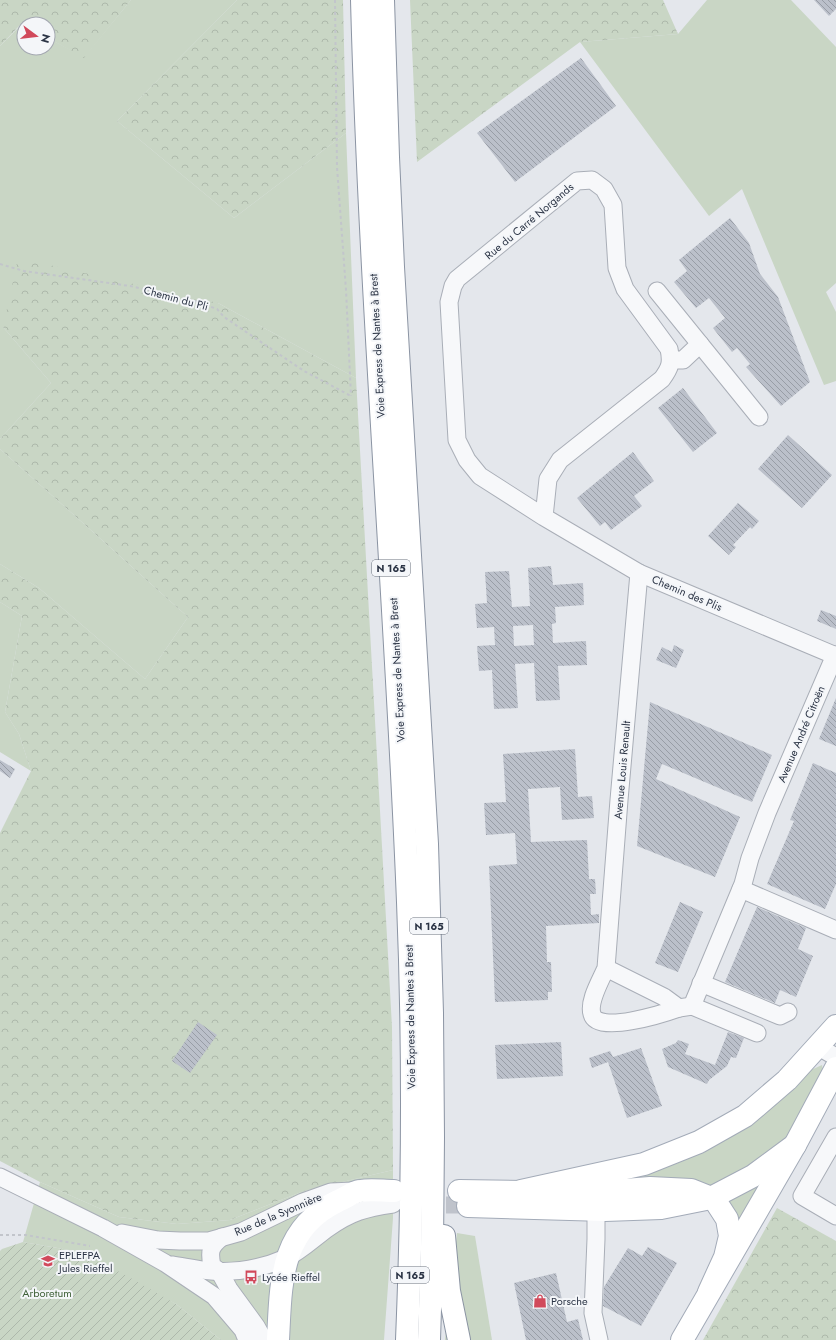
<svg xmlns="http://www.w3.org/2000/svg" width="836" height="1340" viewBox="0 0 836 1340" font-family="Jost,sans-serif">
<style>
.grass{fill:#c9d6c5}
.forest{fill:url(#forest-crowns)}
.garden{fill:url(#garden-furrows)}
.building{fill:url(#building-back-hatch);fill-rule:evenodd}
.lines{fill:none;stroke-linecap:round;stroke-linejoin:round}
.minor-tunnel{stroke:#bfc3cb;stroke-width:17;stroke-dasharray:17 8;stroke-linecap:butt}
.minor-casing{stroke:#a9aeb7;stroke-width:19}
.major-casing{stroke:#a3abb8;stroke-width:24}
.highway-casing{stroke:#8b94a3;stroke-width:24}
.path{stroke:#c2c5cb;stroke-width:2;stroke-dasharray:3 3;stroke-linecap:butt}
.minor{stroke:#f7f8fa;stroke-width:17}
.major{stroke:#fff;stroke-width:22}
.highway{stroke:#fff;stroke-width:22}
.labels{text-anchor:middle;stroke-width:4;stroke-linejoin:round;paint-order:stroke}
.shield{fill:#f4f6f9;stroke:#676e7b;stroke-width:1}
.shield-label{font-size:10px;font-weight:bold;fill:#2b3445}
.street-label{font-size:11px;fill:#2b3445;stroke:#f4f6f9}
.poi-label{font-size:11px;fill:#2b3445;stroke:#f4f6f9;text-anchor:start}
.park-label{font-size:11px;fill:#3f6138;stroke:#f4f6f9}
</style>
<defs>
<pattern id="forest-crowns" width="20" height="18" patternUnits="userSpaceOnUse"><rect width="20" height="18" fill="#c9d6c5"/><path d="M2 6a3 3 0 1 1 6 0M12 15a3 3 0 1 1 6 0" fill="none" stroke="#adb8ab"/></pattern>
<pattern id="garden-furrows" width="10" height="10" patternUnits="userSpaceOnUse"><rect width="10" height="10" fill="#c9d6c5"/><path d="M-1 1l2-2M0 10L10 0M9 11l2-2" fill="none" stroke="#adb8ab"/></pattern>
<pattern id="building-back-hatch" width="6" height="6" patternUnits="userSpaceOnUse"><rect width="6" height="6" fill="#bbc0ca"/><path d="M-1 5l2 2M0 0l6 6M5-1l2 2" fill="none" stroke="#989da6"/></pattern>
</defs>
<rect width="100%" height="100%" fill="#e4e7ec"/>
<!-- grass -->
<g class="grass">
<path d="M 131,0 L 237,0 L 117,121 L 234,218 L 346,133 L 356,378 L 218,303 L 3,327 L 51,383 L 0,439 L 0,46 L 22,24 L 24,26 L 24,48 L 48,48 L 48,38 L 84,57 Z"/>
<path d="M 707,0 L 791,0 L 836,47 L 836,283 L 826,292 L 836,312 L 836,381 L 824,385 L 742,189 L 709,216 L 580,42 L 678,34 Z"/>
<path d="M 0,449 L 188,617 L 145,679 L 39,588 L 0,564 Z"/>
<path d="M 0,602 L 22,616 L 5,712 L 19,734 L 31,771 L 0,752 Z"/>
<path d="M 822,1065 L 823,1071 L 783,1147 L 712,1191 L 609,1180 L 800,1075 Z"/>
<path d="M 393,1170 L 393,1218 L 384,1340 L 221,1340 L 176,1304 L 69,1250 L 23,1242 L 40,1182 L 119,1217 L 177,1224 L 230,1220 L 304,1191 Z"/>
<path d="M 767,1174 L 737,1229 L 723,1200 Z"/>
<path d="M 457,1233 L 475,1236 L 492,1340 L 445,1340 Z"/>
</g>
<!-- forest -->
<g class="forest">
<path d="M 0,0 L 131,0 L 84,58 L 48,38 L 48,24 L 24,24 L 24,26 L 21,24 L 0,46 Z"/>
<path d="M 237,0 L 343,0 L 346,133 L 234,218 L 117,121 Z"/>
<path d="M 410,0 L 663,0 L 678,34 L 580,42 L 417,162 Z"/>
<path d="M 18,258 L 218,303 L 356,378 L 392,1027 L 393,1170 L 304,1191 L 230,1220 L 177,1224 L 119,1217 L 40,1182 L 0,1161 L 0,833 L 31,771 L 19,734 L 5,712 L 22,616 L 0,602 L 0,564 L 39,588 L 145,679 L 188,617 L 0,449 L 0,439 L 51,383 L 3,327 Z"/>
<path d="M 777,1208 L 836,1241 L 836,1340 L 703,1340 Z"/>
</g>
<!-- garden -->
<path class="garden" d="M 23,1242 L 69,1250 L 122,1273 L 176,1304 L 221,1340 L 0,1340 L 0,1251 L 2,1249 Z"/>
<!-- building -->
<g class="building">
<path d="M 814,0 L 836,0 L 836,9 L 829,16 Z"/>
<path d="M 581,58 L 616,106 L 515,182 L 477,133 Z"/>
<path d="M 730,218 L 749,243 L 760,274 L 778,297 L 810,382 L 781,406 L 746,367 L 750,364 L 737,348 L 732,352 L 713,328 L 725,318 L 709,298 L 696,308 L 674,282 L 687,271 L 679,260 Z"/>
<path d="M 683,388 L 717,433 L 693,452 L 658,408 Z"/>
<path d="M 788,435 L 832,475 L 802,508 L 758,469 Z"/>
<path d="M 633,452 L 654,481 L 634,496 L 642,506 L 611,530 L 605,522 L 600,526 L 577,498 Z"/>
<path d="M 738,503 L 759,521 L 752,529 L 750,527 L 733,545 L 736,547 L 729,555 L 708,536 Z"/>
<path d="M 551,566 L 553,585 L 583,583 L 584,605 L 555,607 L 556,623 L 552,624 L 553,643 L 586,641 L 587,665 L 558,666 L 560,700 L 536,701 L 534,663 L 515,664 L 518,708 L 494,709 L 492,670 L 479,671 L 477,646 L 495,645 L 494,627 L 477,628 L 475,604 L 487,603 L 485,572 L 509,571 L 512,607 L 530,606 L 528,568 ZM 533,625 L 534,645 L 514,646 L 513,626 Z"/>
<path d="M 821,610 L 836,616 L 836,629 L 817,621 Z"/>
<path d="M 674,645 L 684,650 L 676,668 L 656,660 L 662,647 L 672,652 Z"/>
<path d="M 836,698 L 836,746 L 819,739 Z"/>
<path d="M 650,702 L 772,755 L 752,802 L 662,764 L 656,779 L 740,817 L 715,877 L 637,846 Z"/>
<path d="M 575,749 L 578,797 L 592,796 L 594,818 L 562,820 L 560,787 L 528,789 L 531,842 L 587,840 L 589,879 L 595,879 L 596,894 L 590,894 L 591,915 L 599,914 L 599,923 L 546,926 L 547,962 L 551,962 L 552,992 L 548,992 L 548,1000 L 495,1002 L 489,866 L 517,864 L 515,833 L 486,835 L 484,803 L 506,802 L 503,754 Z"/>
<path d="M 0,760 L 15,769 L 10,778 L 0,771 Z"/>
<path d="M 813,763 L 836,773 L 836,884 L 825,909 L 767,884 L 794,821 L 790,820 Z"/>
<path d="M 680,902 L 703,912 L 678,972 L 655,963 Z"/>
<path d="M 757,907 L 806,928 L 798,949 L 813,956 L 796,997 L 780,990 L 775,1003 L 725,982 Z"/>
<path d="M 198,1022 L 217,1035 L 190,1073 L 172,1061 Z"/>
<path d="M 728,1032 L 744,1038 L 736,1058 L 731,1057 L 727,1066 L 709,1080 L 707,1084 L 668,1067 L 662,1049 L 676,1043 L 678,1040 L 689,1044 L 685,1054 L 715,1065 Z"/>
<path d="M 561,1042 L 563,1076 L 497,1079 L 495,1045 Z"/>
<path d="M 641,1048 L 662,1106 L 627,1118 L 608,1062 L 592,1068 L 589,1058 L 610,1051 L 613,1057 Z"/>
<path d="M 648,1247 L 677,1263 L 641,1326 L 603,1306 L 604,1287 L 628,1248 L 642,1256 Z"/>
<path d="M 556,1273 L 567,1322 L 578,1319 L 583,1340 L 526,1340 L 514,1283 Z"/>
</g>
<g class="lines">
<!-- minor-tunnel -->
<path class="minor-tunnel" d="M 421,1205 L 459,1205"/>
<!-- minor casing -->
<g class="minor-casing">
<g id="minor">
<path d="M 657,291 L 759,417"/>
<path d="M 671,360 L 683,360 L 700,344"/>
<path d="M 544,517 L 548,479 L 560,460 L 662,379 C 670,368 672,363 669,349 L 625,289 L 617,268 L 613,205 L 604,189 L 592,180 L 577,181 L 457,279 L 453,286 L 449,302 L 457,440 L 467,460 L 480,476 L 544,517 L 639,573 L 836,656"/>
<path d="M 741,889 L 836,930"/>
<path d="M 606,968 L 664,997 L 679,1008 C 665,1013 597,1035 592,1014 C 588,1001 601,980 606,968 L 619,800 L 639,573"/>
<path d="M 701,983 L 780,1016 L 788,1012"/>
<path d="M 692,1006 L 757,1033"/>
<path d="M 679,1008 L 692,1006 L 743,884 L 750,858 L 767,813 L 835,655"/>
<path d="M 817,1046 L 836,1057"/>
<path d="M 836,1137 L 802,1196 L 836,1216"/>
<path d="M 0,1177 L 103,1228 L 165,1263 L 214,1296 L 243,1330 L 247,1340"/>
<path d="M 594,1198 L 596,1210 L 596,1239 L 593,1313 L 599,1340"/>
<path d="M 122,1233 L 158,1240 L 180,1241 L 209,1241 L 241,1232 L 303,1202 L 331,1192 L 353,1191"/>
<path d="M 222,1237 C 210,1247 209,1251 212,1266 L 219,1271 L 229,1289 L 256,1326 L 261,1335 L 260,1340"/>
<path d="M 172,1265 C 185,1267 198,1270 211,1271 C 236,1273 263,1268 286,1258 C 301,1251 314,1238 328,1228 C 351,1212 365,1208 393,1204"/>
</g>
</g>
<!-- major casing -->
<g class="major-casing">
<g id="major">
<path d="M 459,1191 L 588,1193 L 650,1188 L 691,1190 L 711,1198 L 716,1202 L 727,1219 L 730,1236 L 725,1257 L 709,1292"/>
<path d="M 521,1191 L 644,1164 L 699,1142 L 745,1116 L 787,1080 L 836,1026"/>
<path d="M 468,1206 L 605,1210 L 661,1208 L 711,1198 L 753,1176 L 795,1145"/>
<path d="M 278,1340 C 281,1284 279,1229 338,1201 C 345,1198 353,1192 360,1191 C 371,1189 383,1191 394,1191"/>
<path d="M 682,1340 L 795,1145 L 836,1068"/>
</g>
</g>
<!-- highway casing -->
<g class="highway-casing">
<g id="highway">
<path d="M 362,0 C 370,301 396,601 408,902 C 414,1048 413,1194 407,1340"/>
<path d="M 383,0 L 388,157 L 393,267 L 427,844 L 432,1013 L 433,1137 L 432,1247 L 429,1340"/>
<path d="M 444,1236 L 449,1291 L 459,1340"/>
</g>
</g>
<!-- path -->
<g class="path">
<path d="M 335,0 L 337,167 L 346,290 L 351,396"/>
<path d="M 0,264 L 24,271 L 130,286 L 192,300 L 217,309 L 224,317 L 304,371 L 351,396"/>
<path d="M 0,1235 L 26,1235 L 90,1246"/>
</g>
<!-- minor -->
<use href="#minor" class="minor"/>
<!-- major -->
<use href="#major" class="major"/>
<!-- highway -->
<use href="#highway" class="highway"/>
</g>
<!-- icons -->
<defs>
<g id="school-bare" transform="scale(1.08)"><path d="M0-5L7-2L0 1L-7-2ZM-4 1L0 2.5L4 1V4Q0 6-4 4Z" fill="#d1495b" stroke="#f4f6f9" stroke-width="2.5" paint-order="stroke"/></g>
<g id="bus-bare" transform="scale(1.08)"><path d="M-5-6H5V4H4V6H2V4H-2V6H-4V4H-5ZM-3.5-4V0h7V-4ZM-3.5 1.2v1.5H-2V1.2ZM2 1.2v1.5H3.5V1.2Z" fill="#d1495b" stroke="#f4f6f9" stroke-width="2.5" paint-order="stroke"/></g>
<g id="shop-bare" transform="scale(1.08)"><path d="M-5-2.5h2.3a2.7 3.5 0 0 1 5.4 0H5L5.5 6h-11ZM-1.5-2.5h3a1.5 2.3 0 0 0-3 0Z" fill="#d1495b" stroke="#f4f6f9" stroke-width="2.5" paint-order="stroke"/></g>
</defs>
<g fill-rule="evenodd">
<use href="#school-bare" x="48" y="1261"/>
<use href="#bus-bare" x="251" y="1277"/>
<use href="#shop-bare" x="540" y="1301"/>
</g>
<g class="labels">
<!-- shield labels -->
<g class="shield">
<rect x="372" y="560" width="38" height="16" rx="3"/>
<rect x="410" y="918" width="38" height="16" rx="3"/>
<rect x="391" y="1267" width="38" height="16" rx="3"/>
</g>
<g class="shield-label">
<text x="391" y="572">N 165</text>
<text x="429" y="930">N 165</text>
<text x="410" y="1279">N 165</text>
</g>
<!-- street labels -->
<g class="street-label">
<text transform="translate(529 221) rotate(-40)" y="4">Rue du Carré Norgands</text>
<text transform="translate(176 298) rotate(15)" y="4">Chemin du Pli</text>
<text transform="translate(377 346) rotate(-93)" y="4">Voie Express de Nantes à Brest</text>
<text transform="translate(687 593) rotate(23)" y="4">Chemin des Plis</text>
<text transform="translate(397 670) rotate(-93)" y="4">Voie Express de Nantes à Brest</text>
<text transform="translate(801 734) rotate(-67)" y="4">Avenue André Citroën</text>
<text transform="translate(622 770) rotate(-85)" y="4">Avenue Louis Renault</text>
<text transform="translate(410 1017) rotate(-91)" y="4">Voie Express de Nantes à Brest</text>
<text transform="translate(278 1214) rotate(-23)" y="4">Rue de la Syonnière</text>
</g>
<!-- poi labels -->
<g class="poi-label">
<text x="59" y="1259">EPLEFPA<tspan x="59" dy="13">Jules Rieffel</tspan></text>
<text x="262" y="1281">Lycée Rieffel</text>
<text x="551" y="1305">Porsche</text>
</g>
<!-- park labels -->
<g class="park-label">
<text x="47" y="1297">Arboretum</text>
</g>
</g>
<!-- north arrow -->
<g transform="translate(36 36) rotate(105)"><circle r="19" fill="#f4f6f9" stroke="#a4a8b1"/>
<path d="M0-3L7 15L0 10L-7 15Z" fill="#d1495b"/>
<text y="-6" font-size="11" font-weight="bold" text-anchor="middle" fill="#2b3445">N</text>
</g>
</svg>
